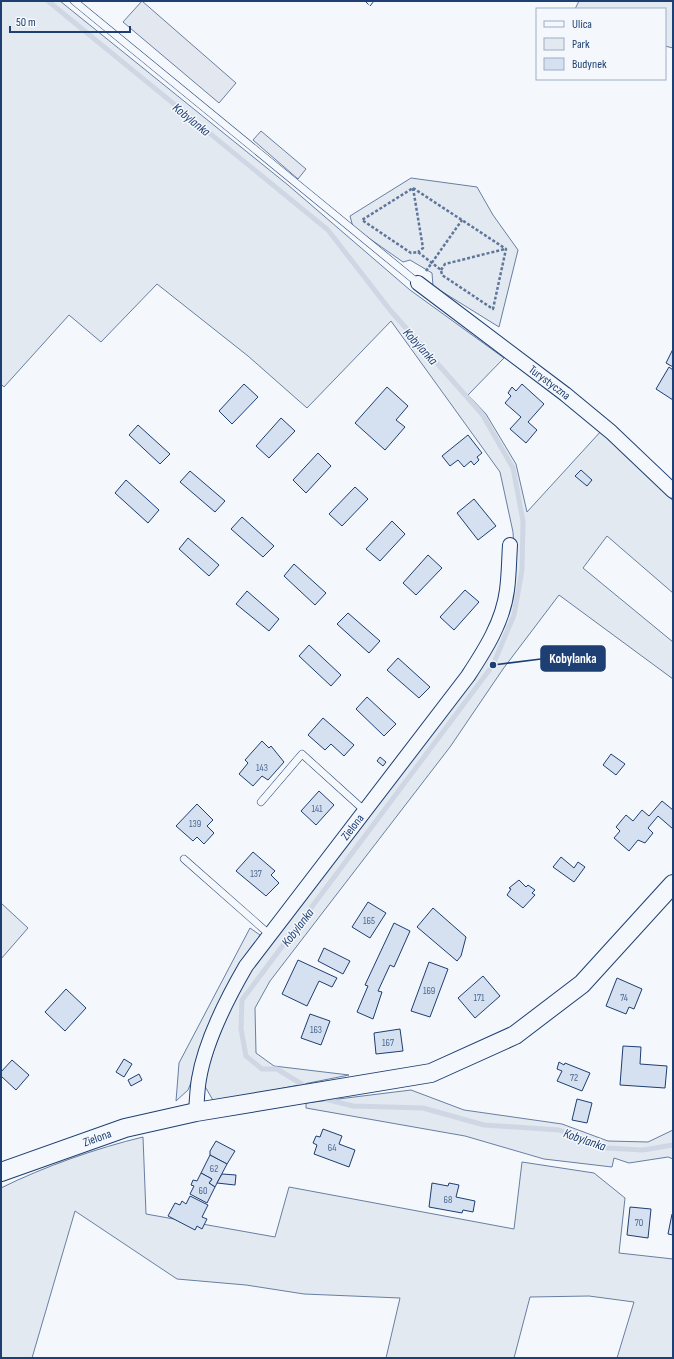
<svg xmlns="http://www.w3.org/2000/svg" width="674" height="1359" viewBox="0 0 674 1359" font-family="'Sofia Sans Condensed',sans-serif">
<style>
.green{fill:#e3e9f0;stroke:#687fa3}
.parking{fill:#e3e8f0;stroke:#687fa3}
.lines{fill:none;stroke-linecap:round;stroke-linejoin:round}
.stream{stroke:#cfd7e4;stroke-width:5}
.building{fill:#d5e0f0;stroke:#1d3f73}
.service-casing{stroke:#1d3f73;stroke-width:8}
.minor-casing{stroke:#1d3f73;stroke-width:16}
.tertiary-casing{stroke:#1d3f73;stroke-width:20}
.path{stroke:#5e769c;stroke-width:2.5;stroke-dasharray:3 2;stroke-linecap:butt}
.service{stroke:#f4f7fb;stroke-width:7}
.minor{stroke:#f4f7fb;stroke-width:14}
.tertiary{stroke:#f4f7fb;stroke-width:18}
.fence{stroke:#1d3f73;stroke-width:1;stroke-dasharray:5 2;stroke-linecap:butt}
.labels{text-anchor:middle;stroke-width:3;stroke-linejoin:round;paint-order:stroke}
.number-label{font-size:10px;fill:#4b6792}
.street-label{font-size:12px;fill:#1d3f73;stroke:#f4f7fb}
.water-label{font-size:13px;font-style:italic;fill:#1d3f73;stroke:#f4f7fb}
.leader{fill:none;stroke:#1d3f73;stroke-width:1.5}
.callout-dot{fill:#1d3f73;stroke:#f4f7fb;stroke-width:1.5}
.callout{fill:#1d3f73;stroke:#1d3f73;stroke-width:1.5}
.callout-label{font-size:13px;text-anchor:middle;font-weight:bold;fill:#fff}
</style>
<rect width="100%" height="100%" fill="#f4f7fb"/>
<!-- green -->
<g class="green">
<path d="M 1,1 L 60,1 L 288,185 L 410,290 L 504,358 L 468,395 L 486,414 L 516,464 L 527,512 L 602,430 L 648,473 L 673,501 L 673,593 L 607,536 L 583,568 L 673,642 L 673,679 L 559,595 L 503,669 L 450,747 L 270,981 L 255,1008 L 256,1053 L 274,1066 L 349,1075 L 214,1102 L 203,1083 L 215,1047 L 238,988 L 491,651 L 514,552 L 513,532 L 500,472 L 391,321 L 307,408 L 248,356 L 157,284 L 101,342 L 69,315 L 4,387 L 1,384 Z"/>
<path d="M 579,1 L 673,1 L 673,48 L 665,46 L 665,9 L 575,9 Z"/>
<path d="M 411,178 L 477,187 L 493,215 L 518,250 L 499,327 L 433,286 L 432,273 L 410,260 L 403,262 L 353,227 L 350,216 Z"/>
<path d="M 1,903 L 28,928 L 1,959 Z"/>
<path d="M 250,928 L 260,935 L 232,981 L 188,1090 L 176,1101 L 179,1063 Z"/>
<path d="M 411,1090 L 464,1110 L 562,1124 L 608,1141 L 648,1142 L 673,1130 L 673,1159 L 668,1157 L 629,1163 L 614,1158 L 612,1167 L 544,1159 L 465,1136 L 306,1108 L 306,1103 Z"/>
<path d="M 143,1137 L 146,1214 L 275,1237 L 289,1187 L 514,1229 L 522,1162 L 594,1173 L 625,1198 L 619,1253 L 673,1259 L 673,1358 L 617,1358 L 634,1302 L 589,1296 L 530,1297 L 514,1358 L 386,1358 L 400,1298 L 304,1294 L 246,1285 L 177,1279 L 75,1211 L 32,1358 L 1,1358 L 1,1188 C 43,1167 97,1148 143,1137 Z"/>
</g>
<!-- parking -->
<g class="parking">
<path d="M 142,1 L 236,83 L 219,103 L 123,22 Z"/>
<path d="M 261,131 L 306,169 L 298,179 L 253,140 Z"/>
</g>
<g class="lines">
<!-- stream -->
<g class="stream">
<path d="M 48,1 L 328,230 L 390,310 L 482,414 L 513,468 L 523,521 L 522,570 L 514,615 L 493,665 L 242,1000 L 241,1029 L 246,1056 L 262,1069 L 277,1069 L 308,1088"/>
<path d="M 322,1096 L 329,1100 L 353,1106 L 423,1108 L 484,1125 L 559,1130 L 607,1148 L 643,1150 L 673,1145"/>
</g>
</g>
<!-- building -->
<g class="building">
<path d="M 673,349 L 673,367 L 666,363 Z"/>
<path d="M 669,367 L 673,370 L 673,400 L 656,389 Z"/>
<path d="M 244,384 L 258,397 L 232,424 L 219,411 Z"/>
<path d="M 522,384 L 544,404 L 528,422 L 537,430 L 526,443 L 510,429 L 521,417 L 505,403 L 511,396 L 508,393 L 512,387 L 516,391 Z"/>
<path d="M 387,387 L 408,406 L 396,420 L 405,427 L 385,450 L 355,423 Z"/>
<path d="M 281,418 L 295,431 L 269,458 L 256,446 Z"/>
<path d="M 138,425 L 170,454 L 160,464 L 129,435 Z"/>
<path d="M 468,435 L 482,453 L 477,457 L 479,460 L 474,465 L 471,461 L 464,467 L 458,460 L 450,466 L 442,456 Z"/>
<path d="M 318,453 L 331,466 L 306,493 L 293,480 Z"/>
<path d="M 581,470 L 592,480 L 587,486 L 575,476 Z"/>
<path d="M 190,471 L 225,501 L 215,512 L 180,482 Z"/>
<path d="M 126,480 L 159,510 L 148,523 L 115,493 Z"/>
<path d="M 355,487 L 368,499 L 342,526 L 329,514 Z"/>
<path d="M 474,499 L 496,526 L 478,540 L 457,513 Z"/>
<path d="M 242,517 L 274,546 L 263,557 L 231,529 Z"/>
<path d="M 392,521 L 405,534 L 380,561 L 366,549 Z"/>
<path d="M 188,538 L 219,565 L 209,576 L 179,549 Z"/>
<path d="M 428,555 L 442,568 L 416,595 L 403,583 Z"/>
<path d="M 294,564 L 326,593 L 315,605 L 284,576 Z"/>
<path d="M 465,590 L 479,602 L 454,630 L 440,617 Z"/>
<path d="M 247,591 L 279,619 L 269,631 L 236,604 Z"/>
<path d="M 348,613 L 380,641 L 369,653 L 337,624 Z"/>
<path d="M 309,645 L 341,675 L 331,686 L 299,656 Z"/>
<path d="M 398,658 L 430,687 L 419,698 L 387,670 Z"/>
<path d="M 367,697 L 396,724 L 384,736 L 356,709 Z"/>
<path d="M 323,718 L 354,745 L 344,756 L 331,744 L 325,750 L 308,735 Z"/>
<path d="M 262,741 L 269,748 L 271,746 L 284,762 L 268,780 L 262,776 L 253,786 L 239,774 L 248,763 L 245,760 Z"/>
<path d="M 611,754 L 625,764 L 616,775 L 603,765 Z"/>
<path d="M 380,757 L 386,762 L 383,766 L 377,761 Z"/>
<path d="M 319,791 L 334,805 L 316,825 L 301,811 Z"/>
<path d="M 662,801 L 673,810 L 673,829 L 658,816 L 648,828 L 653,833 L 645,843 L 638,840 L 629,851 L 614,838 L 620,831 L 616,827 L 626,815 L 633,821 L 642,810 L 649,816 Z"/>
<path d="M 197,804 L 213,820 L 207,826 L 214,833 L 204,844 L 197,837 L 193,841 L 176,826 Z"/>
<path d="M 253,852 L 275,871 L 271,875 L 279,883 L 266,896 L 236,871 Z"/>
<path d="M 561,857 L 574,868 L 578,862 L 585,867 L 574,882 L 553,867 Z"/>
<path d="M 519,880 L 526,887 L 528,885 L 535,890 L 532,893 L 535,895 L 523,908 L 507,895 L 511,889 L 509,888 Z"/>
<path d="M 368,902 L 386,913 L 370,938 L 352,927 Z"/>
<path d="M 433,908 L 466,937 L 461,956 L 457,961 L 417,927 Z"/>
<path d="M 394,923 L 410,931 L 394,967 L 390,965 L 378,991 L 382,992 L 373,1019 L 357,1012 L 368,986 L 365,985 Z"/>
<path d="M 324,948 L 350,961 L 343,974 L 318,961 Z"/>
<path d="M 298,960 L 337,978 L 332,987 L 319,981 L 307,1006 L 282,994 Z"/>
<path d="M 429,962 L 448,969 L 430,1017 L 411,1011 Z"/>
<path d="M 483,976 L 500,996 L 475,1018 L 458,998 Z"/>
<path d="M 617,978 L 642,989 L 634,1009 L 629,1007 L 626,1014 L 606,1006 Z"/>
<path d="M 66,989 L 86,1008 L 65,1031 L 45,1012 Z"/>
<path d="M 310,1014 L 330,1021 L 321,1045 L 301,1038 Z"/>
<path d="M 400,1029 L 403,1051 L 376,1054 L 374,1033 Z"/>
<path d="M 623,1046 L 641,1047 L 640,1064 L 667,1066 L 665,1088 L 620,1085 Z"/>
<path d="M 124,1059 L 132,1064 L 124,1077 L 116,1072 Z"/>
<path d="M 12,1060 L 29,1075 L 16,1090 L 1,1076 L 1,1072 Z"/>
<path d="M 559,1062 L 564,1065 L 565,1063 L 590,1073 L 582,1091 L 557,1081 L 562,1071 L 557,1069 Z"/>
<path d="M 139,1074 L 142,1080 L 131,1086 L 128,1080 Z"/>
<path d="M 577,1099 L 592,1103 L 587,1123 L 572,1120 Z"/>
<path d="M 323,1129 L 342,1136 L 339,1144 L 355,1150 L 349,1167 L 314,1154 L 317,1145 L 313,1143 L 316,1136 L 320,1137 Z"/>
<path d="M 216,1141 L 235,1151 L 227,1164 L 210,1155 L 210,1151 Z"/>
<path d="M 210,1155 L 227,1164 L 215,1187 L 209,1183 L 212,1179 L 201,1173 Z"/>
<path d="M 201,1173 L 212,1179 L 209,1183 L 215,1187 L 207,1203 L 190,1194 L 194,1186 L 191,1185 L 193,1180 L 197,1181 Z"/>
<path d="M 222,1174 L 236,1175 L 235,1185 L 217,1183 Z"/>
<path d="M 432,1183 L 448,1186 L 449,1183 L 459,1185 L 456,1197 L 475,1201 L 473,1212 L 463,1210 L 462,1213 L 429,1207 Z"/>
<path d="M 190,1196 L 208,1205 L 202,1217 L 207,1219 L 202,1229 L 197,1226 L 195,1230 L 168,1216 L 175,1203 L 180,1205 L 182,1201 L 186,1204 Z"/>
<path d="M 630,1207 L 651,1209 L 648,1238 L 627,1235 Z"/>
<path d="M 672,1214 L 673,1214 L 673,1235 L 668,1234 Z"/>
</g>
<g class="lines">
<!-- service casing -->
<g class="service-casing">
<g id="service">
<path d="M 74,1 L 418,283"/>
<path d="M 261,802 L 302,754 L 365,811"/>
<path d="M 184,859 L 269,934"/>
</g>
</g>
<!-- minor casing -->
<g class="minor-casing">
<g id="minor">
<path id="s1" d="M 418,283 L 565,394 L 611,432 L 673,491"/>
<path id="s2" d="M 196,1112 C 197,1101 197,1090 199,1079 C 205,1043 228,997 246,966 L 468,676 C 485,650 503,622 507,590 C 509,575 509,560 510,545"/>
</g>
</g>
<!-- tertiary casing -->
<g class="tertiary-casing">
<g id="tertiary">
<path id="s3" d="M 1,1172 L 125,1128 L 196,1112 L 431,1073 L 515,1035 L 582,984 L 673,884"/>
</g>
</g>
<!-- path -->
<g class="path">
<path d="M 413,188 L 506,249 L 493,309 L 442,275 L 441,270 L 418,252 L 411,253 L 362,220 Z"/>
<path d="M 413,188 L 423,248 L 418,252"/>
<path d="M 441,270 L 445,264 L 505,249"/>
<path d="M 426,271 L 462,220"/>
</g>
<!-- service -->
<use href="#service" class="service"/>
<!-- minor -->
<use href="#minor" class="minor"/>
<!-- tertiary -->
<use href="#tertiary" class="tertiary"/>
<!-- fence -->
<path class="fence" d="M 365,1 L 370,6 L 374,1"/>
</g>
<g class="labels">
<!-- number labels -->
<g class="number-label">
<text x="262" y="771">143</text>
<text x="317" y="812">141</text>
<text x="195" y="827">139</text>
<text x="256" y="877">137</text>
<text x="369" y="924">165</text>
<text x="429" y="994">169</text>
<text x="479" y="1001">171</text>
<text x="624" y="1001">74</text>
<text x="316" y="1033">163</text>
<text x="388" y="1046">167</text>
<text x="574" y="1081">72</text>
<text x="332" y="1151">64</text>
<text x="214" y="1172">62</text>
<text x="203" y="1194">60</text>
<text x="448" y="1203">68</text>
<text x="639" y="1226">70</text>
</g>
<!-- street labels -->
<g class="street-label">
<text dy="4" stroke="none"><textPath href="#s1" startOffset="165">Turystyczna</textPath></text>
<text dy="4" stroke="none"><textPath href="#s2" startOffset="331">Zielona</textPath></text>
<text dy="4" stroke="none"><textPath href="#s3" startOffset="102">Zielona</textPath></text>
</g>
<!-- water labels -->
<g class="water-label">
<text transform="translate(192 119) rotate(39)" y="5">Kobylanka</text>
<text transform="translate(421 346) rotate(48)" y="5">Kobylanka</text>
<text transform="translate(297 927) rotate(-53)" y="5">Kobylanka</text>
<text transform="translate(585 1139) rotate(19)" y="5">Kobylanka</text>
</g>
</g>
<!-- callouts -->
<path class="leader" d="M493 665L541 659"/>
<circle class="callout-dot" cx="493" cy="665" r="4"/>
<rect class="callout" x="541" y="646" width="64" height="25" rx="4"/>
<g class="callout-label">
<text x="573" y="663">Kobylanka</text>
</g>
<!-- border -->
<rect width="674" height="1359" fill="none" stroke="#1d3f73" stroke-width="4"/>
<!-- legend -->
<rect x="536" y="8" width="130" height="72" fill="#f4f7fb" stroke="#9eadc5"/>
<rect x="544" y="21" width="20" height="6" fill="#f4f7fb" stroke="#9eadc5"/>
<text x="572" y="28" font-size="12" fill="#1d3f73">Ulica</text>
<rect x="544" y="38" width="20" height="12" fill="#e3e9f0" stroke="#9eadc5"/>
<text x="572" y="48" font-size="12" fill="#1d3f73">Park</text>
<rect x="544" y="58" width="20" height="12" fill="#d5e0f0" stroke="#9eadc5"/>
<text x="572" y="68" font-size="12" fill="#1d3f73">Budynek</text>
<!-- scale -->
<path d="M10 26v6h120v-6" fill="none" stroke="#1d3f73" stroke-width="2"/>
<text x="16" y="26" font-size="12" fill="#1d3f73" stroke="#f4f7fb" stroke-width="3" paint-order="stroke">50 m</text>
</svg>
